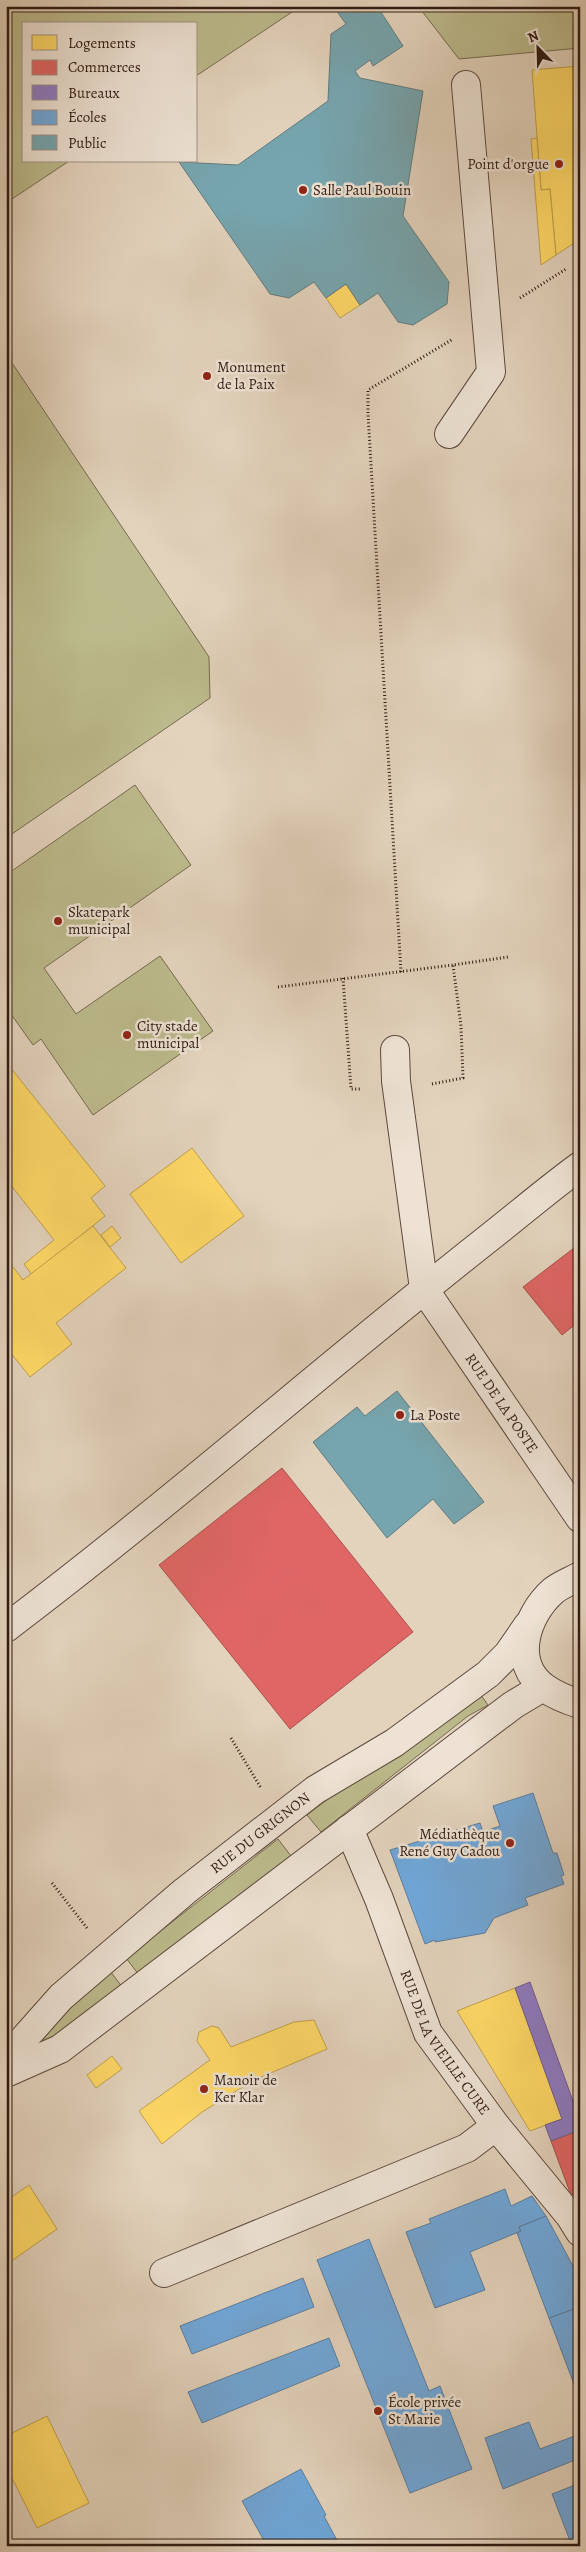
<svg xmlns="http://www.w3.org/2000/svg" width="586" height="2552" viewBox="0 0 586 2552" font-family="Alegreya,serif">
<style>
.green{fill:#bcba8c;stroke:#766a50}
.homes{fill:#ffd966;stroke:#c1a04d}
.shops{fill:#e06666;stroke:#ab504d}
.offices{fill:#8e7cc3;stroke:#725f8e}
.schools{fill:#6fa8dc;stroke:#5c7ea0}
.public{fill:#76a5af;stroke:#617c80}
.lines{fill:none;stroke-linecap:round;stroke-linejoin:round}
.minor-casing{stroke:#5d493e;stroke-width:30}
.path{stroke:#301b13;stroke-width:3;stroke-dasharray:1 2.5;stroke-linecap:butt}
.minor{stroke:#ede2d4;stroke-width:28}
.poi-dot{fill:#8f2418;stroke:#ede2d4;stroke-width:2}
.labels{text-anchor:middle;stroke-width:5;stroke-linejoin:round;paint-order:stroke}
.poi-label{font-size:15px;fill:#301b13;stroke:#ede2d4;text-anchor:start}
.street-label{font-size:15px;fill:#301b13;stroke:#ede2d4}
</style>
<rect width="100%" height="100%" fill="#e3d3bd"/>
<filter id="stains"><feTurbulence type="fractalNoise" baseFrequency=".004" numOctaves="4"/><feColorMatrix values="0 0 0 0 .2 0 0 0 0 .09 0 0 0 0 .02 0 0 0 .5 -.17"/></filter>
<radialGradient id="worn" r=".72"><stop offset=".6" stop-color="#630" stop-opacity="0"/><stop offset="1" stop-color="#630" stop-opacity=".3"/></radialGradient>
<!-- green -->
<g class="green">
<path d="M 6,6 L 301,6 L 196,76 L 196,24 L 24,24 L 24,161 L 69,161 L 6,203 Z"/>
<path d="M 418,6 L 580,6 L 580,48 L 459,59 Z"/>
<path d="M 6,354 L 209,657 L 210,698 L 6,838 Z"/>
<path d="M 135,785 L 191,865 L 44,968 L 76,1014 L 160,956 L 213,1031 L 93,1115 L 41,1039 L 33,1045 L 6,1007 L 6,875 Z"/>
<path d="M 475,1687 L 488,1705 L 468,1716 L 321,1832 L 307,1815 Z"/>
<path d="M 278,1839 L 291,1856 L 139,1975 L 126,1958 Z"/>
<path d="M 110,1971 L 123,1988 L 46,2043 L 38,2034 Z"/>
</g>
<!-- homes -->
<g class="homes">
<path d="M 580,66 L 580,239 L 556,255 L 550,189 L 541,190 L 532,70 Z"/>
<path d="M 537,138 L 541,190 L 550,189 L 556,255 L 541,265 L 531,139 Z"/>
<path d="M 346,284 L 360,305 L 340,318 L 326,298 Z"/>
<path d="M 6,1062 L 105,1186 L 91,1198 L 105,1216 L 32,1275 L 24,1264 L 54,1240 L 10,1184 L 6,1187 Z"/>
<path d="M 192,1148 L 244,1216 L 181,1263 L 130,1194 Z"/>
<path d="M 93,1226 L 126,1268 L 56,1323 L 72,1344 L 30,1377 L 6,1347 L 6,1272 L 13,1267 L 23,1280 Z"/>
<path d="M 112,1226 L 121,1238 L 110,1247 L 101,1235 Z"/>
<path d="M 515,1988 L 562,2119 L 530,2131 L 457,2011 Z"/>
<path d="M 314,2020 L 327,2049 L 254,2080 L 202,2112 L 162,2144 L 139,2111 L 210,2060 L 197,2041 L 199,2032 L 212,2026 L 219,2028 L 231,2047 L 294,2022 Z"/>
<path d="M 112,2056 L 122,2069 L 96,2088 L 87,2075 Z"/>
<path d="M 29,2185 L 57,2229 L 6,2265 L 6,2201 Z"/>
<path d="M 47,2416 L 89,2503 L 37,2528 L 6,2466 L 6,2436 Z"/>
</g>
<!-- shops -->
<g class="shops">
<path d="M 574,1248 L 580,1255 L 580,1326 L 577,1323 L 562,1335 L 523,1287 Z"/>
<path d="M 282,1468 L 413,1632 L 290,1729 L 159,1565 Z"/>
<path d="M 580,2130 L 580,2192 L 571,2195 L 551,2141 Z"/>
</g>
<!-- offices -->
<path class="offices" d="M 530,1982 L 577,2112 L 580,2111 L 580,2130 L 551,2141 L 545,2125 L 562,2119 L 515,1988 Z"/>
<!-- schools -->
<g class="schools">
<path d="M 533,1793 L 553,1853 L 557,1853 L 564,1875 L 561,1876 L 564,1884 L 525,1898 L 528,1905 L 494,1918 L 485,1933 L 435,1942 L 435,1940 L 425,1944 L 390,1850 L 480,1823 L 483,1832 L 500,1826 L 493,1806 Z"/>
<path d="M 505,2189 L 511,2206 L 532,2196 L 546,2216 L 519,2227 L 521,2231 L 470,2252 L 485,2290 L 435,2308 L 406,2232 L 431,2223 L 429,2219 Z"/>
<path d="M 546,2216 L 580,2279 L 580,2307 L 549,2318 L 517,2233 L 521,2231 L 519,2227 Z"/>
<path d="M 369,2239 L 429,2391 L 440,2386 L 472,2469 L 410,2493 L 317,2260 Z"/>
<path d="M 303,2278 L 314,2307 L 192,2354 L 180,2326 Z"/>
<path d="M 580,2307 L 580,2400 L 549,2318 Z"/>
<path d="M 329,2338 L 340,2366 L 202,2423 L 188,2392 Z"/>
<path d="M 529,2422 L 540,2449 L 580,2434 L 580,2458 L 503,2489 L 485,2438 Z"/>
<path d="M 301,2469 L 326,2515 L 324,2516 L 340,2546 L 267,2546 L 242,2501 Z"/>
<path d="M 580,2483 L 580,2546 L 572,2546 L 552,2494 Z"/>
</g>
<!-- public -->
<g class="public">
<path d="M 333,6 L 377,6 L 403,46 L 373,66 L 370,60 L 355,71 L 360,78 L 423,91 L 403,216 L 449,282 L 447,304 L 413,325 L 398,322 L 378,293 L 360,305 L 346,284 L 326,298 L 314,282 L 289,298 L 270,294 L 179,162 L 238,165 L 328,101 L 331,34 L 346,24 Z"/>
<path d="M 397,1391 L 484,1502 L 454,1524 L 433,1499 L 387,1538 L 313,1442 L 357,1407 L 365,1416 Z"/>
</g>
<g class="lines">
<!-- minor casing -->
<g class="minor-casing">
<g id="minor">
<path d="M 449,434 L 491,372 L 466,85"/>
<path id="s1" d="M 395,1050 L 396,1081 L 424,1289 L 580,1518"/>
<path d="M 580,1576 C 571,1581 560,1585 553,1591 C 526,1615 510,1663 545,1688 C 556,1696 567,1700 580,1704"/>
<path d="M 6,1628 C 170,1504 324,1368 485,1241 C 517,1216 547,1190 580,1166"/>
<path id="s2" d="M 349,1829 L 379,1899 L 428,2033 L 496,2126 L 570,2216 L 580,2232"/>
<path id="s3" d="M 6,2059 L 61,1997 L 185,1891 L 315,1790 L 394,1743 L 488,1674 L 508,1654 L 528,1625"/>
<path d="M 6,2073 L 60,2049 L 513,1705 L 543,1687"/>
<path d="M 164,2273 L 467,2148 L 496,2126"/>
</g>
</g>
<!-- path -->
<g class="path">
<path d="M 520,298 L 566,269"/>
<path d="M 401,972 L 368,414 L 368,390 L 453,339"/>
<path d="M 343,978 L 351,1089 L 361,1089"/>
<path d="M 278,987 L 453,965"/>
<path d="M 432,1084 L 463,1078 L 461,1026 L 453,965 L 508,957"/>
<path d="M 231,1738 L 261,1788"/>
<path d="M 52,1883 L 87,1928"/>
</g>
<!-- minor -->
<use href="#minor" class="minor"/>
</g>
<!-- markers -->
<g class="poi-dot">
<circle cx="559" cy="164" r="5"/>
<circle cx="303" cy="190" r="5"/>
<circle cx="207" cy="376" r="5"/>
<circle cx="58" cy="921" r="5"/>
<circle cx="127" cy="1035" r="5"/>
<circle cx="400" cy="1415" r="5"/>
<circle cx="510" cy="1843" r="5"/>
<circle cx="204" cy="2089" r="5"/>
<circle cx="378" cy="2411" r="5"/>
</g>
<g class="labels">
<!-- poi labels -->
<g class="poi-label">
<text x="549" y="169" text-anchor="end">Point d'orgue</text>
<text x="313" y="195">Salle Paul Bouin</text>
<text x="217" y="372">Monument<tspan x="217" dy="17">de la Paix</tspan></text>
<text x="68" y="917">Skatepark<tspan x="68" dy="17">municipal</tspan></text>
<text x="137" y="1031">City stade<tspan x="137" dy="17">municipal</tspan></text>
<text x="410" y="1420">La Poste</text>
<text x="500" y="1839" text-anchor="end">Médiathèque<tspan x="500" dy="17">René Guy Cadou</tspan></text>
<text x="214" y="2085">Manoir de<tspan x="214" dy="17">Ker Klar</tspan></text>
<text x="388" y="2407">École privée<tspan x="388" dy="17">St Marie</tspan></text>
</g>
<!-- street labels -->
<g class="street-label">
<text dy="5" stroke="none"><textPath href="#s1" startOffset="379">RUE DE LA POSTE</textPath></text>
<text dy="5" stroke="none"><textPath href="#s3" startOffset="341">RUE DU GRIGNON</textPath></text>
<text dy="5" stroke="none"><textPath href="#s2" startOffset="235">RUE DE LA VIEILLE CURE</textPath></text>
</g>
</g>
<!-- margin -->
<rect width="586" height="2552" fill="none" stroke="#e3d3bd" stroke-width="25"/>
<rect x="8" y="8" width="571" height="2537" fill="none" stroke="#301b13" stroke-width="2.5"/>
<rect x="12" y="12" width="561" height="2527" fill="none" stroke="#301b13"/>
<!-- legend -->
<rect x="22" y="22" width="175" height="140" fill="#ede2d4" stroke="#a19287"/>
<rect x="32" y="35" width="25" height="15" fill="#ffd966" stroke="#a19287"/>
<text x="68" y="48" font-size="15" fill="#301b13">Logements</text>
<rect x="32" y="60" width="25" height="15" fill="#e06666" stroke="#a19287"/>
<text x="68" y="72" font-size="15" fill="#301b13">Commerces</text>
<rect x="32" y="85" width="25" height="15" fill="#8e7cc3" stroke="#a19287"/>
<text x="68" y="98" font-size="15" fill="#301b13">Bureaux</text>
<rect x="32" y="110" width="25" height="15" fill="#6fa8dc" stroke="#a19287"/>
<text x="68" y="122" font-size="15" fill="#301b13">Écoles</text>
<rect x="32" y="135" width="25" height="15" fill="#76a5af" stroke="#a19287"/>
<text x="68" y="148" font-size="15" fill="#301b13">Public</text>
<!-- north arrow -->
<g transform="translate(538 48) rotate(337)" stroke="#ede2d4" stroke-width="4" paint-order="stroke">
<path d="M0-4L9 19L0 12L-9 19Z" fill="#301b13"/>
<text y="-8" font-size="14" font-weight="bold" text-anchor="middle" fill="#301b13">N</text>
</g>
<rect width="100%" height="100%" filter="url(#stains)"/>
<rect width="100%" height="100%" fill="url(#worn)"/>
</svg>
